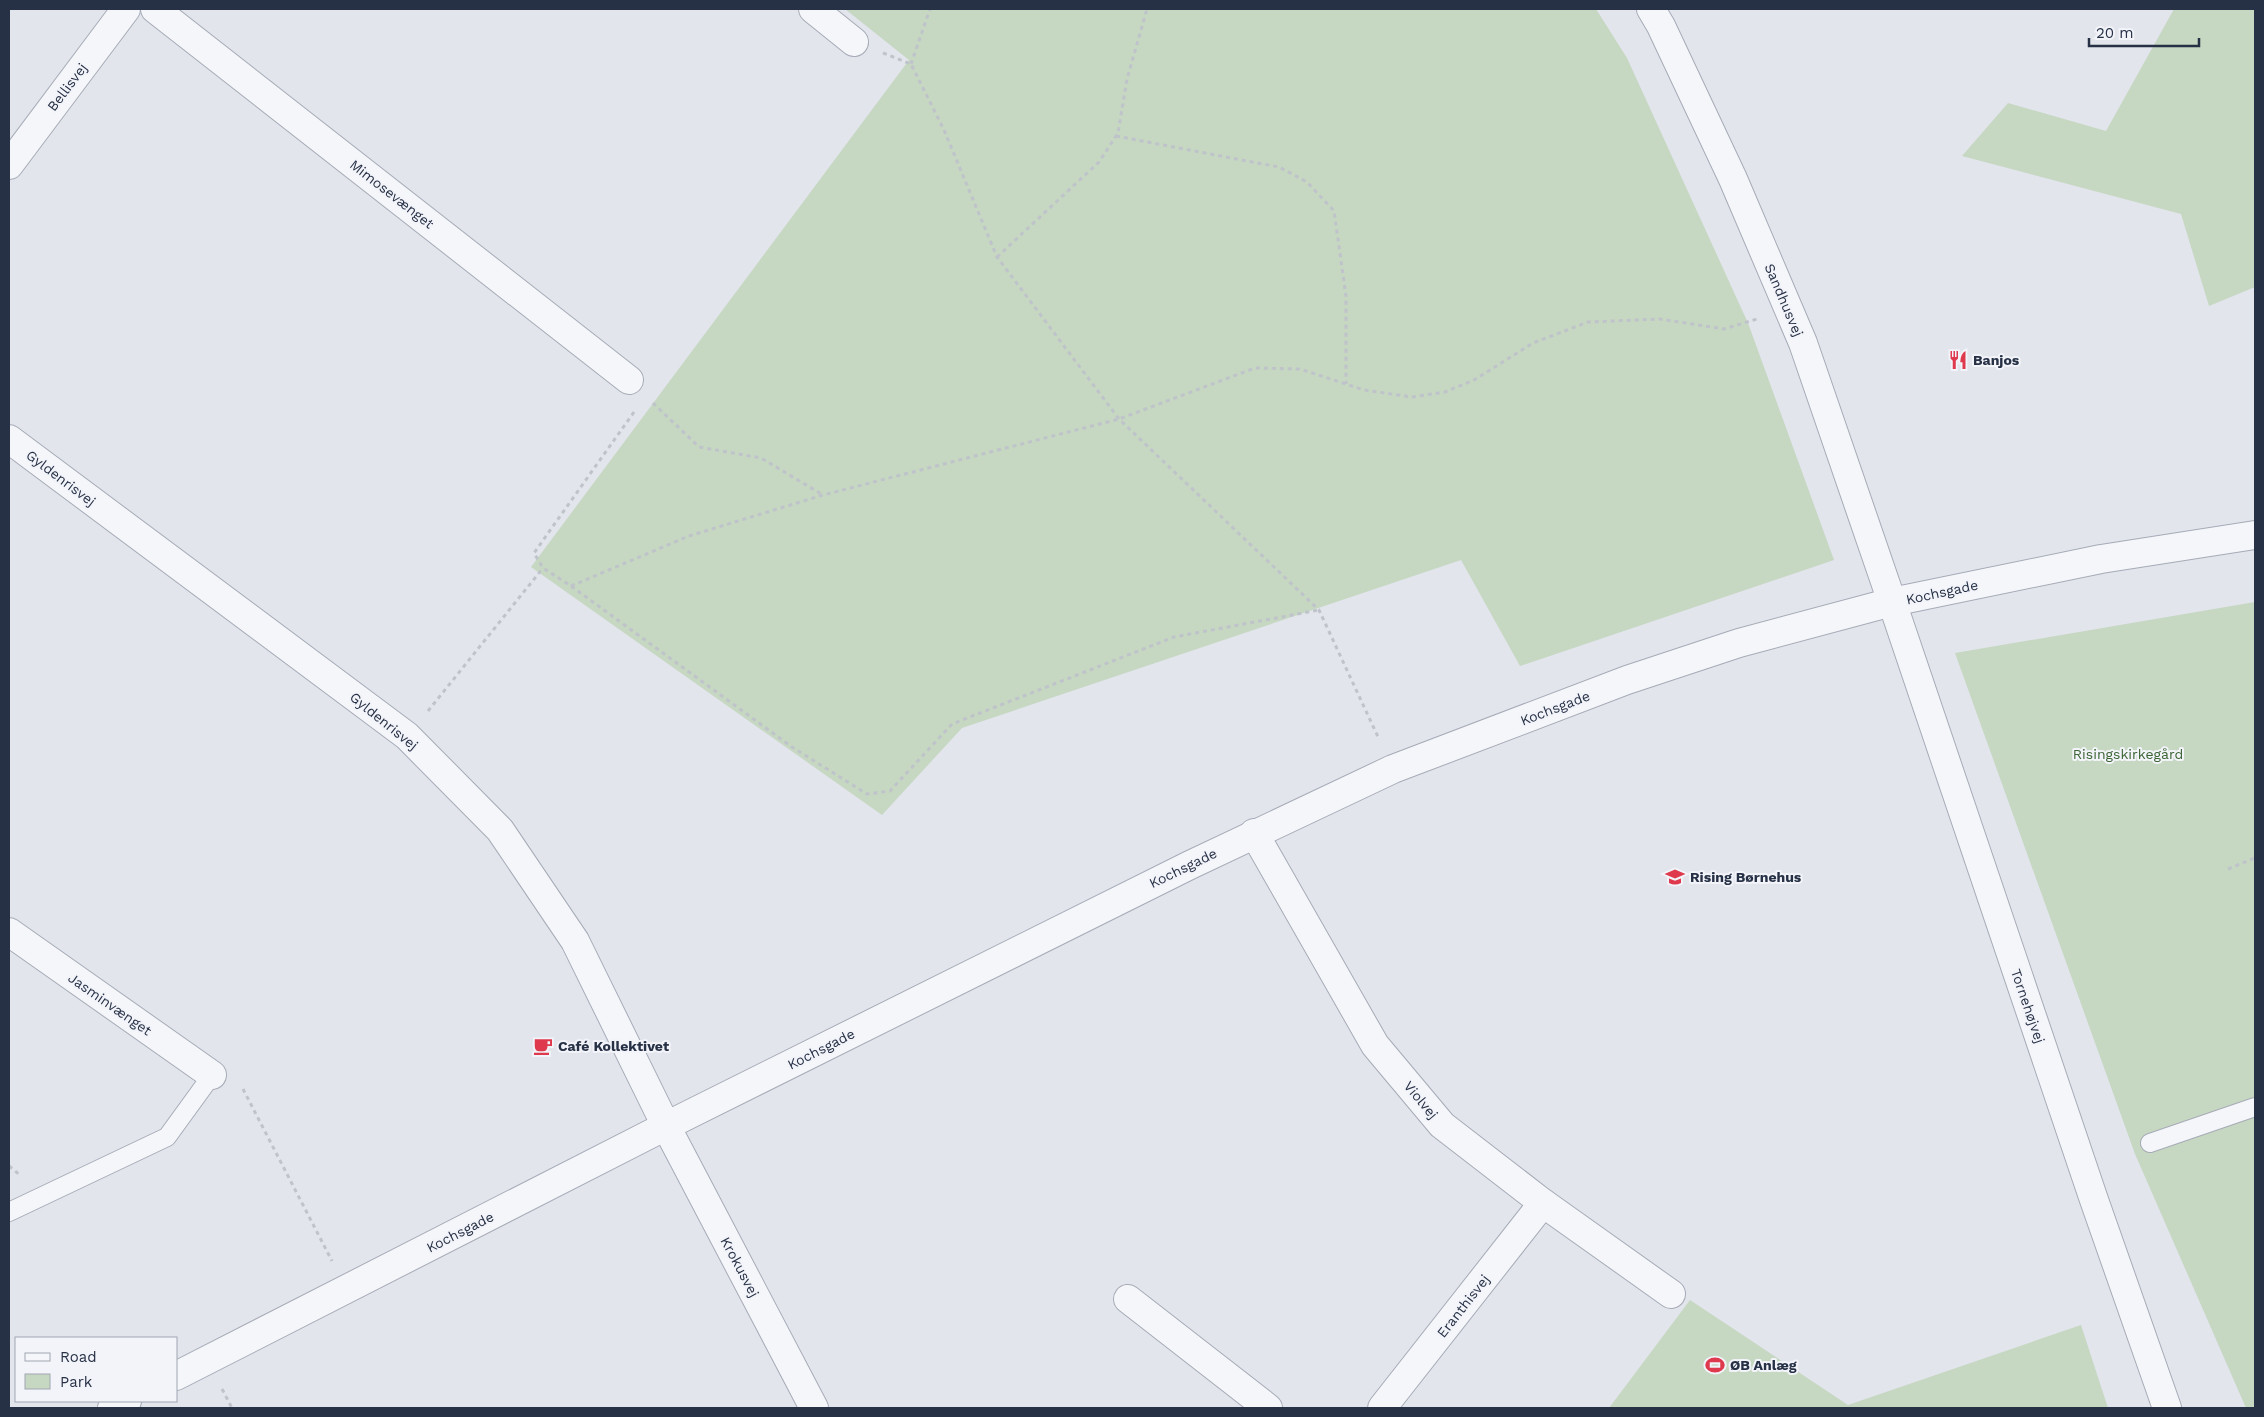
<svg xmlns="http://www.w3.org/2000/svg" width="2264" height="1417" viewBox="0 0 2264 1417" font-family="'Work Sans',sans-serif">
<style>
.green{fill:#c6d7c2}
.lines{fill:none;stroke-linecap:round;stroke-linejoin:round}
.service-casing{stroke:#a6abb7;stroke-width:20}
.minor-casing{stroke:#a6abb7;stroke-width:30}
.tertiary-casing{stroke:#a6abb7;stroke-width:30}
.path{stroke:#bfc3ca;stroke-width:3;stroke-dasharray:4 4;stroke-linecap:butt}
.service{stroke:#f5f6f9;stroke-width:18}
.minor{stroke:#f5f6f9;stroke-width:28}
.tertiary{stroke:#f5f6f9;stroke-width:28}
.labels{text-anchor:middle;stroke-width:4;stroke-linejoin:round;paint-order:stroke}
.street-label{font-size:14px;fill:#273146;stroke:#f2f4f9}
.poi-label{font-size:14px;font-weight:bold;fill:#273146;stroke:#f2f4f9;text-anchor:start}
.park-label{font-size:14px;fill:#3b6333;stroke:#f2f4f9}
</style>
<rect width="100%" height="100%" fill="#e2e5ec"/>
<!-- green -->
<g class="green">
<path d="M 845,9 L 1596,9 L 1627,58 L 1748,323 L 1834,560 L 1520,666 L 1461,560 L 962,728 L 882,815 L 531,567 L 909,60 Z"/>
<path d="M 2174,9 L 2255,9 L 2255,287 L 2209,306 L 2181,214 L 1962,156 L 2008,103 L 2106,131 Z"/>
<path d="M 2255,602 L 2255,1408 L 2246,1408 L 2135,1154 L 1955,653 Z"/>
<path d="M 1690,1300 L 1848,1405 L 2081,1325 L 2108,1408 L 1609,1408 Z"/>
</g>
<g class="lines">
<!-- service casing -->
<g class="service-casing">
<g id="service">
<path d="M 2150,1143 L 2255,1107"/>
<path d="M 9,1212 L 167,1137 L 212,1075"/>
</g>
</g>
<!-- minor casing -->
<g class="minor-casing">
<g id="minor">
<path d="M 155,9 L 629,380"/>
<path d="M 813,9 L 854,42"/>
<path d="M 9,165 L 126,9"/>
<path d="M 9,439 L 407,736 L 500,830 L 575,941 L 666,1126 L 814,1408"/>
<path d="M 1892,602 L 2093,1197 L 2167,1408"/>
<path d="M 1254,833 L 1375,1045 L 1442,1125 L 1543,1203 L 1671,1294"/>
<path d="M 9,932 L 212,1075"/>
<path d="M 1128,1299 L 1268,1408"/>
<path d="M 1382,1408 L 1543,1203"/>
</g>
</g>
<!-- tertiary casing -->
<g class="tertiary-casing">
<g id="tertiary">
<path d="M 1651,9 L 1661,26 L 1733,179 L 1803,343 L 1892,602"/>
<path d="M 176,1376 L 666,1126 L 1190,865 L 1393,769 L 1627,680 L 1739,643 L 1892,602 L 2101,559 L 2255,535"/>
<path d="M 112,1408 L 127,1401"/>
</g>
</g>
<!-- path -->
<g class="path">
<path d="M 883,53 L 911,64 L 944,130 L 997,257 L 1119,419 L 1319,610 L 1379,739"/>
<path d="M 911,64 L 930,9"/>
<path d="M 1116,136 L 1279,167 L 1307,182 L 1334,211 L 1346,296 L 1346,384"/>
<path d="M 997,257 L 1099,162 L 1118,133 L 1127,79 L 1147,9"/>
<path d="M 653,403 L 699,447 L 761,458 L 823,495"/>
<path d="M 634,412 L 534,553 L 543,568 L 571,586 L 792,747 L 867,794 L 890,791 L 952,724 L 1174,637 L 1319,610"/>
<path d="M 571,586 L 689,536 L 823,495 L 1119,419 L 1255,368 L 1300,369 L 1364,390 L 1412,397 L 1445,392 L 1474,380 L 1533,343 L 1588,322 L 1660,319 L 1724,329 L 1757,319"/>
<path d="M 428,711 L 543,568"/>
<path d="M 2228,869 L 2255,858"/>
<path d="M 243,1089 L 332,1261"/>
<path d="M 9,1166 L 20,1175"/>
<path d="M 222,1389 L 232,1408"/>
</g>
<!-- service -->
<use href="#service" class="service"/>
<!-- minor -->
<use href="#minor" class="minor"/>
<!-- tertiary -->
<use href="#tertiary" class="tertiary"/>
</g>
<!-- icons -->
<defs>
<g id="restaurant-bare" transform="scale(1.5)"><path d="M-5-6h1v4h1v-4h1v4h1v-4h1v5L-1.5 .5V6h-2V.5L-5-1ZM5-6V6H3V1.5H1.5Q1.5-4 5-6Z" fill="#de394c" stroke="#f2f4f9" stroke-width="2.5" paint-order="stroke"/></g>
<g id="school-bare" transform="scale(1.5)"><path d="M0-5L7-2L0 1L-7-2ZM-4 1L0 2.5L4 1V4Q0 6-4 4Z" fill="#de394c" stroke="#f2f4f9" stroke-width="2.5" paint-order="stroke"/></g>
<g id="cafe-bare" transform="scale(1.5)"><path d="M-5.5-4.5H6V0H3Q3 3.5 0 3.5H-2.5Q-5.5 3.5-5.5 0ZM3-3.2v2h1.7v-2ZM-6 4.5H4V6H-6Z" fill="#de394c" stroke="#f2f4f9" stroke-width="2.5" paint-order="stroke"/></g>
<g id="stadium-bare" transform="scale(1.5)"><path d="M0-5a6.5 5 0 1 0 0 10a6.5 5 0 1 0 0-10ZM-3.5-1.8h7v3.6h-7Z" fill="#de394c" stroke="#f2f4f9" stroke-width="2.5" paint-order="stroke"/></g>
</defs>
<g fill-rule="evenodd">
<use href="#restaurant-bare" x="1958" y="360"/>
<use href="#school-bare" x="1675" y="877"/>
<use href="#cafe-bare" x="543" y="1046"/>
<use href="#stadium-bare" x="1715" y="1365"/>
</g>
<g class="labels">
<!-- street labels -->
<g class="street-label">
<text transform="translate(67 87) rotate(-53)" y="5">Bellisvej</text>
<text transform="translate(392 194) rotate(38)" y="5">Mimosevænget</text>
<text transform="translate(1784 300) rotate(67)" y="5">Sandhusvej</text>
<text transform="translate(61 478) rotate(37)" y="5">Gyldenrisvej</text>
<text transform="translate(1942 592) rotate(-12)" y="5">Kochsgade</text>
<text transform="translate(1555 708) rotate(-21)" y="5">Kochsgade</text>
<text transform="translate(384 721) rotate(39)" y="5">Gyldenrisvej</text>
<text transform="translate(1183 868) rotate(-26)" y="5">Kochsgade</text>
<text transform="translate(110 1004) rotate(35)" y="5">Jasminvænget</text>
<text transform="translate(2028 1006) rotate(71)" y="5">Tornehøjvej</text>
<text transform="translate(821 1049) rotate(-27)" y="5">Kochsgade</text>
<text transform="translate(1421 1100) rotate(50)" y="5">Violvej</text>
<text transform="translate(460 1232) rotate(-27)" y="5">Kochsgade</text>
<text transform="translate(740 1267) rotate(62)" y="5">Krokusvej</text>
<text transform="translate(1463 1306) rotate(-52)" y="5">Eranthisvej</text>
</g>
<!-- poi labels -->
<g class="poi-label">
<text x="1973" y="365">Banjos</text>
<text x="1690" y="882">Rising Børnehus</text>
<text x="558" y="1051">Café Kollektivet</text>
<text x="1730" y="1370">ØB Anlæg</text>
</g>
<!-- park labels -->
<g class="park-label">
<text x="2128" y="759">Risingskirkegård</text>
</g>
</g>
<!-- border -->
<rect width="2264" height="1417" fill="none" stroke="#273146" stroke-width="20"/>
<!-- legend -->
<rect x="15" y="1337" width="162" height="65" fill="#f2f4f9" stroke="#a1a6b1"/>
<rect x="25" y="1353" width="25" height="8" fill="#f5f6f9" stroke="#a1a6b1"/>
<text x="60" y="1362" font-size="15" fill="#273146">Road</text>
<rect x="25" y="1374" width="25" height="15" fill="#c6d7c2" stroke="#a1a6b1"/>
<text x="60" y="1387" font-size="15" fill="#273146">Park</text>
<!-- scale -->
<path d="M2089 38v8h110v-8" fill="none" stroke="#273146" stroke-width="2.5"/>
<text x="2096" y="38" font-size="15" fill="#273146" stroke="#f2f4f9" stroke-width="4" paint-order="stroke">20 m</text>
</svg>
